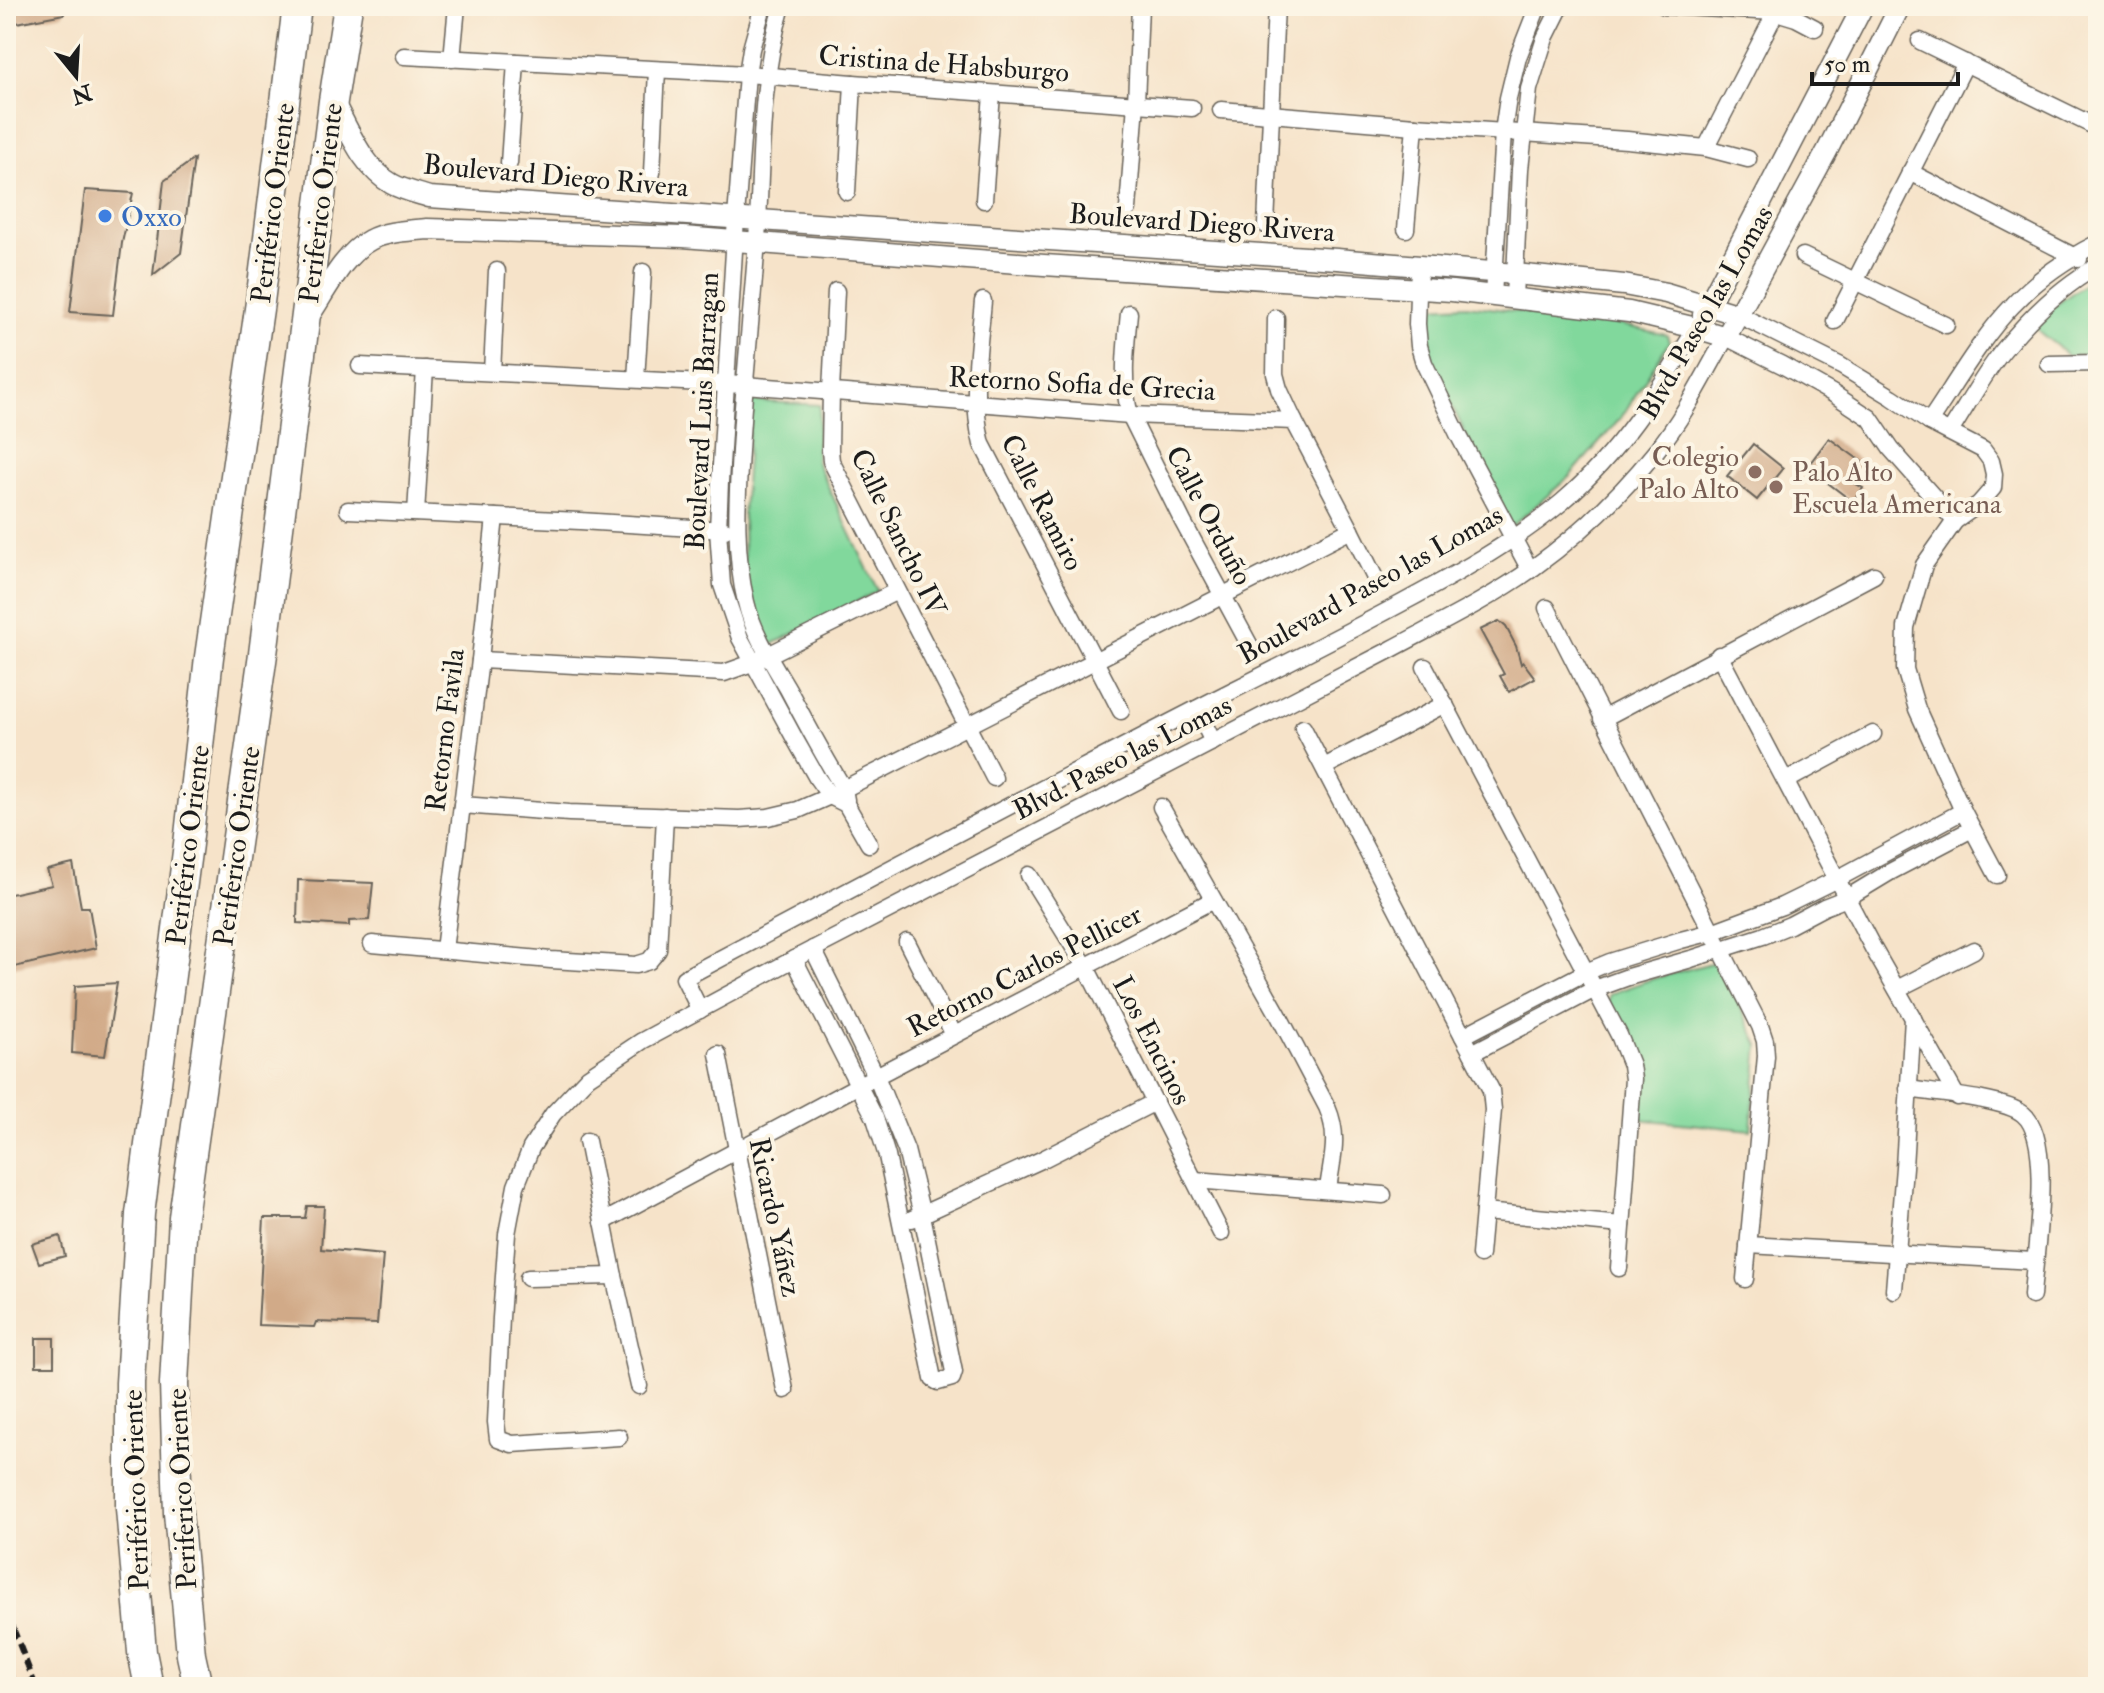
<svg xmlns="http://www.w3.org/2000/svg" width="2104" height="1693" viewBox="0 0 2104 1693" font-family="'IM FELL Double Pica',serif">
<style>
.green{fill:#81d89c;stroke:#4e7a5c;stroke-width:2}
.building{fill:#d1aa88}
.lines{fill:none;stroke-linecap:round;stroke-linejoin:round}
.minor-casing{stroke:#686259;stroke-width:19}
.tertiary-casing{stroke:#686259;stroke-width:23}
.trunk-casing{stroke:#686259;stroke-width:31}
.minor{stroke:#fff;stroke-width:16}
.tertiary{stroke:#fff;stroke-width:20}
.trunk{stroke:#fff;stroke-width:28}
.rail{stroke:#1c1c1c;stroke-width:6;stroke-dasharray:12 6;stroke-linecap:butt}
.shop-dot{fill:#3f7fe0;stroke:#fcf5e5;stroke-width:3}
.education-dot{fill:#8d6e63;stroke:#fcf5e5;stroke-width:3}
.labels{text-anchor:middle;stroke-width:8;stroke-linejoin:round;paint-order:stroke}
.street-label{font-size:28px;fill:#1c1c1c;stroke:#fcf5e5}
.shop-label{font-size:28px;fill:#366cbe;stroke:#fcf5e5;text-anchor:start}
.education-label{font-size:28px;fill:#785e54;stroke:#fcf5e5;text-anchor:end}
</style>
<rect width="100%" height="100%" fill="#fcf5e5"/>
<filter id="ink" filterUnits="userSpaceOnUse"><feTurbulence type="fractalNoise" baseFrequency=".0125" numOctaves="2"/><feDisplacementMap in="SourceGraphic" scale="16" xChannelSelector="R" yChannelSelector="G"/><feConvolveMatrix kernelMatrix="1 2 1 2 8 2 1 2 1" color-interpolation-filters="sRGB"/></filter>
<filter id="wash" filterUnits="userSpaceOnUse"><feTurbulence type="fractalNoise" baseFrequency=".006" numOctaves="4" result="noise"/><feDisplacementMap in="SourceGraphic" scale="32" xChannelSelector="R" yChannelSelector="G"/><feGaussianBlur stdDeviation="1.8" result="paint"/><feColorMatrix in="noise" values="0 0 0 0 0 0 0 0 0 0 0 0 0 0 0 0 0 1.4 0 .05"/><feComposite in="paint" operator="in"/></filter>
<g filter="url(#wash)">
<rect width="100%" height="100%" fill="#f6e3c9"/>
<!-- green -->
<g class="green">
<path d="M 2098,275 L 2098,354 L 2067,356 C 2056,342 2044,339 2033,325 L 2047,311 Z"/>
<path d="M 1467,305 L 1622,325 L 1667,335 L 1669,342 L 1621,418 L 1569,477 L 1511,527 L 1425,351 L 1428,307 Z"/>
<path d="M 751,401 L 820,405 L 816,461 L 878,591 L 767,647 L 744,582 L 743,513 Z"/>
<path d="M 1715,962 L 1725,975 L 1759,1045 L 1751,1130 L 1638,1119 L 1641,1067 L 1607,1004 L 1610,994 L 1649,980 Z"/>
</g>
<g id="blocks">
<!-- building -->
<g class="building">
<path d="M 6,6 L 63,6 L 64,14 L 6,25 Z"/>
<path d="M 194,159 L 181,253 L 153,275 L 164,181 Z"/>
<path d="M 85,190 L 133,193 L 122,243 L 113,315 L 70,312 Z"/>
<path d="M 1829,438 L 1862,462 L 1849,480 L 1863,488 L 1853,502 L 1807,467 Z"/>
<path d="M 1753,444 L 1783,468 L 1757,500 L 1727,476 Z"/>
<path d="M 1499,621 L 1506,627 L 1516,646 L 1521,664 L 1523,662 L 1535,678 L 1509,692 L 1500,676 L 1504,674 L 1480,630 Z"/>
<path d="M 73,864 L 81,907 L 89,907 L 96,948 L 6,969 L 6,895 L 52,885 L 47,870 Z"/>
<path d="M 298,880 L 373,883 L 369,920 L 349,921 L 349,926 L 297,923 Z"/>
<path d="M 117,983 L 105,1056 L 72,1053 L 75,986 Z"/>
<path d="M 307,1206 L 324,1206 L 321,1249 L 383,1255 L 377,1324 L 316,1322 L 314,1327 L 258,1325 L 264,1218 L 305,1218 Z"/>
<path d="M 60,1236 L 65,1256 L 39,1263 L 32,1244 Z"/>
<rect x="36" y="1338" width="18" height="28"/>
</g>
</g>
</g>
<g filter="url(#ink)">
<use href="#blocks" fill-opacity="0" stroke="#686259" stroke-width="2"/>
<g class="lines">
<!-- minor casing -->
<g class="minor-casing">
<g id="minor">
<path d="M 763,6 L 751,49 L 747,74 L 736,218 L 720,482 L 718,530 L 722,585 L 740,638 L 796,741 L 817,778 L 830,796 L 846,804 L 869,844"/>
<path d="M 782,6 C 759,82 762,162 757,240 C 752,311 744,381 740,451 C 737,501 734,553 746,602 C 753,633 772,662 788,689 C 806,723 824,757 844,789 L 846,800"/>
<path d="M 1664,6 L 1776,12 L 1796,18 L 1815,28"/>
<path d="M 1920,41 L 2098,128"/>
<path d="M 404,56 L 747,74 L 853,83 L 1192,108"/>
<path d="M 452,59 L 457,6"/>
<path d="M 1221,110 L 1415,126 L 1627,140 L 1706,148 L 1748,159"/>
<path d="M 1706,148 L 1779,6"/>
<path d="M 509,163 L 516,62"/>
<path d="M 1910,172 L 2079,259"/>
<path d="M 652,173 L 657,70"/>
<path d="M 847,192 L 853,83"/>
<path d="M 984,200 L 992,94"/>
<path d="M 1128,209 L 1136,103 L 1140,6"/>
<path d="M 1266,225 L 1276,6"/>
<path d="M 1406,229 L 1415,126"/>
<path d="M 1803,256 L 1946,325"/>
<path d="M 1419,265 L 1417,324 L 1419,346 L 1424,363 L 1459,436 L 1530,570"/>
<path d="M 836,291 L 831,391 L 830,450 L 831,461 L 994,778"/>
<path d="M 1493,296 L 1503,132 L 1508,98 L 1518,57 L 1538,6"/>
<path d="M 1514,298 L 1520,169 L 1529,89 L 1545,38 L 1561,6"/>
<path d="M 983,301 C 979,348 970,398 982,444 L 1121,711"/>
<path d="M 1129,313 C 1126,346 1121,382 1130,415 L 1183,522 L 1249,644"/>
<path d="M 1739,315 L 1841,366 L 1892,397 L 1929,422 L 1983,450 L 1991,461 L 1994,474 L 1993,488 L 1979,504 L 1955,521 L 1924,565 L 1906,627 L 1905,669 L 1917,709 L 1963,811 L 1997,875"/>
<path d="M 1276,318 L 1275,374 L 1279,389 L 1294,421"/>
<path d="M 1835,321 L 1966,63"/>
<path d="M 2049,364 L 2098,363"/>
<path d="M 360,366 L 744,385 L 1130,415 L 1294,421 L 1351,530 L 830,796 L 798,810 L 768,817 L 739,819 L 569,813 L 462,805"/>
<path d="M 492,372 L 497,271"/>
<path d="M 636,379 L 643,272"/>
<path d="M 1929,422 C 1955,384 1981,338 2013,305 C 2037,279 2066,259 2098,243"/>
<path d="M 1950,432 C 1966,407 1983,376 2001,353 C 2028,319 2060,287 2098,266"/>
<path d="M 348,510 L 580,521 L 725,530"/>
<path d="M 416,513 L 425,369"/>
<path d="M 1351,530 L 1376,580"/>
<path d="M 1547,608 L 1760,1026 L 1765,1041 L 1766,1056 L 1745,1279"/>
<path d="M 1719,655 L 1873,948 L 1913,1018 L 1904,1167 L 1894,1290"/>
<path d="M 480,660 L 724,673 L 752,663 L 897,591"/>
<path d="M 1425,667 L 1619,1035 L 1631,1065 L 1633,1079 L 1619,1268"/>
<path d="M 1197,709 L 1213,742"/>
<path d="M 1602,719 L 1874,575"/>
<path d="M 1303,728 L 1491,1090 L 1493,1110 L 1480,1255"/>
<path d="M 1324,767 L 1445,704"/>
<path d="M 1786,781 L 1873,734"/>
<path d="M 1161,807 L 1278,1014 L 1327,1107 C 1340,1137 1332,1158 1328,1189"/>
<path d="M 1029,875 L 1086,967 L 1221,1233"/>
<path d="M 907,942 L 954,1035"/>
<path d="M 372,944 L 551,960 L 636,965 L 649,961 L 658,950 L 665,816"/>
<path d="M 444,950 L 480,660 L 495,517"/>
<path d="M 794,959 L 875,1118 L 887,1156 L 933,1379 L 938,1382 L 952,1378 L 954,1372 L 922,1215 L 906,1150 L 876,1076 L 813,949"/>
<path d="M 1897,989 L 1974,950"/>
<path d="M 700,1010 L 684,978 C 855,887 1027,796 1200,707 C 1267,673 1335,639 1402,603 C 1458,573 1513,543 1562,502 C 1619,453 1659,391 1696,328"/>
<path d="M 1913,1019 L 1957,1097"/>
<path d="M 1463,1036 L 1586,972 L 1610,962 L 1681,940 L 1712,932 L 1782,906 L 1837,879 L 1963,811"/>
<path d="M 1472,1053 L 1595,989 L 1628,977 L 1691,959 L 1763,936 L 1790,925 L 1824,907 L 1847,898 L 1890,872 L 1972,829"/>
<path d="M 718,1054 L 785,1390"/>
<path d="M 1908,1089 C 1934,1093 2005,1099 2023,1114 C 2055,1140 2034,1257 2032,1296"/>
<path d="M 587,1141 L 614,1276 L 639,1386"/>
<path d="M 1195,1180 L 1383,1195"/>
<path d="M 1484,1212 L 1622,1225"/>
<path d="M 912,1219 L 1041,1160 L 1155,1102"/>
<path d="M 603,1222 L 859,1085 L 1213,900"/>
<path d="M 1748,1245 L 2034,1261"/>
<path d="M 528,1278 L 614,1276"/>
<path d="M 619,1437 L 512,1444 L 498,1439 L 496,1422 L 501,1318 L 507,1234 L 516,1186 L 531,1148 L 553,1114 L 588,1077 L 642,1041 L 794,959 L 1390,650 C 1438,624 1488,600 1533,568 C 1579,535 1620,496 1656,451 C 1684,417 1704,376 1726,337 L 1782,365 L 1832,393 L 1870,418 L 1891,449 L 1955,521"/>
<path d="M 6,1680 L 9,1687"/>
</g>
</g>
<!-- tertiary casing -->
<g class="tertiary-casing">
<g id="tertiary">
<path d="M 333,101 C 349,130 362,167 392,184 C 403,190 417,193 429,197 L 989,236 L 1337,259 L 1515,274 L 1624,285 L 1666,293 L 1739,315"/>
<path d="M 1703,315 L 1863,6"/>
<path d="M 307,319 C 325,293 343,254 370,240 C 386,231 409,231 427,229 L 683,237 L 1044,265 L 1452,291 L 1629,312 L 1696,328 L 1726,337 L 1827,151 L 1900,6"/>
</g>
</g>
<!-- trunk casing -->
<g class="trunk-casing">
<g id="trunk">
<path d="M 149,1687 L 142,1652 L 130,1508 L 130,1383 L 140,1214 L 188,844 L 209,657 L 260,302 L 297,6"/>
<path d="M 198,1687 L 191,1655 L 178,1513 L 174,1384 L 183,1217 L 263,654 L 333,101 L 348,6"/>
</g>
</g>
<!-- minor -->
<use href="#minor" class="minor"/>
<!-- tertiary -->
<use href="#tertiary" class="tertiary"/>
<!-- trunk -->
<use href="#trunk" class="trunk"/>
<!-- rail -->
<path class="rail" d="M 6,1610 L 36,1687"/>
</g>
</g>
<!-- markers -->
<circle class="shop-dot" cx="105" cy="216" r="8"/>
<g class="education-dot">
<circle cx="1755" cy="472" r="8"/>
<circle cx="1776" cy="487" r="8"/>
</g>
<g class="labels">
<!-- street labels -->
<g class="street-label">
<text transform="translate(944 63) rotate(4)" y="10">Cristina de Habsburgo</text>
<text transform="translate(556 175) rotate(5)" y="10">Boulevard Diego Rivera</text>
<text transform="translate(272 203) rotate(-83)" y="10">Periférico Oriente</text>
<text transform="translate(320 203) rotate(-83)" y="10">Periferico Oriente</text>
<text transform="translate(1202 222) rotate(4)" y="10">Boulevard Diego Rivera</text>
<text transform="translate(1705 312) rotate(-60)" y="10">Blvd. Paseo las Lomas</text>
<text transform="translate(1082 383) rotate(3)" y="10">Retorno Sofia de Grecia</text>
<text transform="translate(701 411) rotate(-87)" y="10">Boulevard Luis Barragan</text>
<text transform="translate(1043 502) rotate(63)" y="10">Calle Ramiro</text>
<text transform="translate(1210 515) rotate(62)" y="10">Calle Orduño</text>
<text transform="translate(899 532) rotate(64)" y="10">Calle Sancho IV</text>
<text transform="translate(1370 584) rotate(-29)" y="10">Boulevard Paseo las Lomas</text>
<text transform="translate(444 730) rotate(-83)" y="10">Retorno Favila</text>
<text transform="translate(1122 757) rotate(-27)" y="10">Blvd. Paseo las Lomas</text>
<text transform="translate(187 845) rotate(-83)" y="10">Periférico Oriente</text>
<text transform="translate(236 846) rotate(-82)" y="10">Periferico Oriente</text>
<text transform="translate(1024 970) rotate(-27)" y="10">Retorno Carlos Pellicer</text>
<text transform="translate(1153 1040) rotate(63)" y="10">Los Encinos</text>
<text transform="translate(776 1217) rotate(78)" y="10">Ricardo Yáñez</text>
<text transform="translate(181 1489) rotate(-93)" y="10">Periferico Oriente</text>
<text transform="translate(135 1490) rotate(-92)" y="10">Periférico Oriente</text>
</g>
<!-- shop labels -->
<g class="shop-label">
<text x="121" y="226">Oxxo</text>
</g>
<!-- education labels -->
<g class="education-label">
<text x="1739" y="466">Colegio<tspan x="1739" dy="32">Palo Alto</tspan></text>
<text x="1792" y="481" text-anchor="start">Palo Alto<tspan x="1792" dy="32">Escuela Americana</tspan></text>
</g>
</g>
<!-- margin -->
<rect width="2104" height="1693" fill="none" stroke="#fcf5e5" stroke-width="32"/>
<!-- north arrow -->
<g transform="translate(76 76) rotate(162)" stroke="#fcf5e5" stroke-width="6" paint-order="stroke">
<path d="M0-6L14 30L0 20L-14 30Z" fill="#1c1c1c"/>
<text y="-12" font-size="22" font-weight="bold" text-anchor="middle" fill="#1c1c1c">N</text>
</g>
<!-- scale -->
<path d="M1812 72v12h146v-12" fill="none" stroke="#1c1c1c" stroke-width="4"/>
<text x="1824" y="72" font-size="24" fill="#1c1c1c" stroke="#fcf5e5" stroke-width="6" paint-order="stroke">50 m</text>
</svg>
